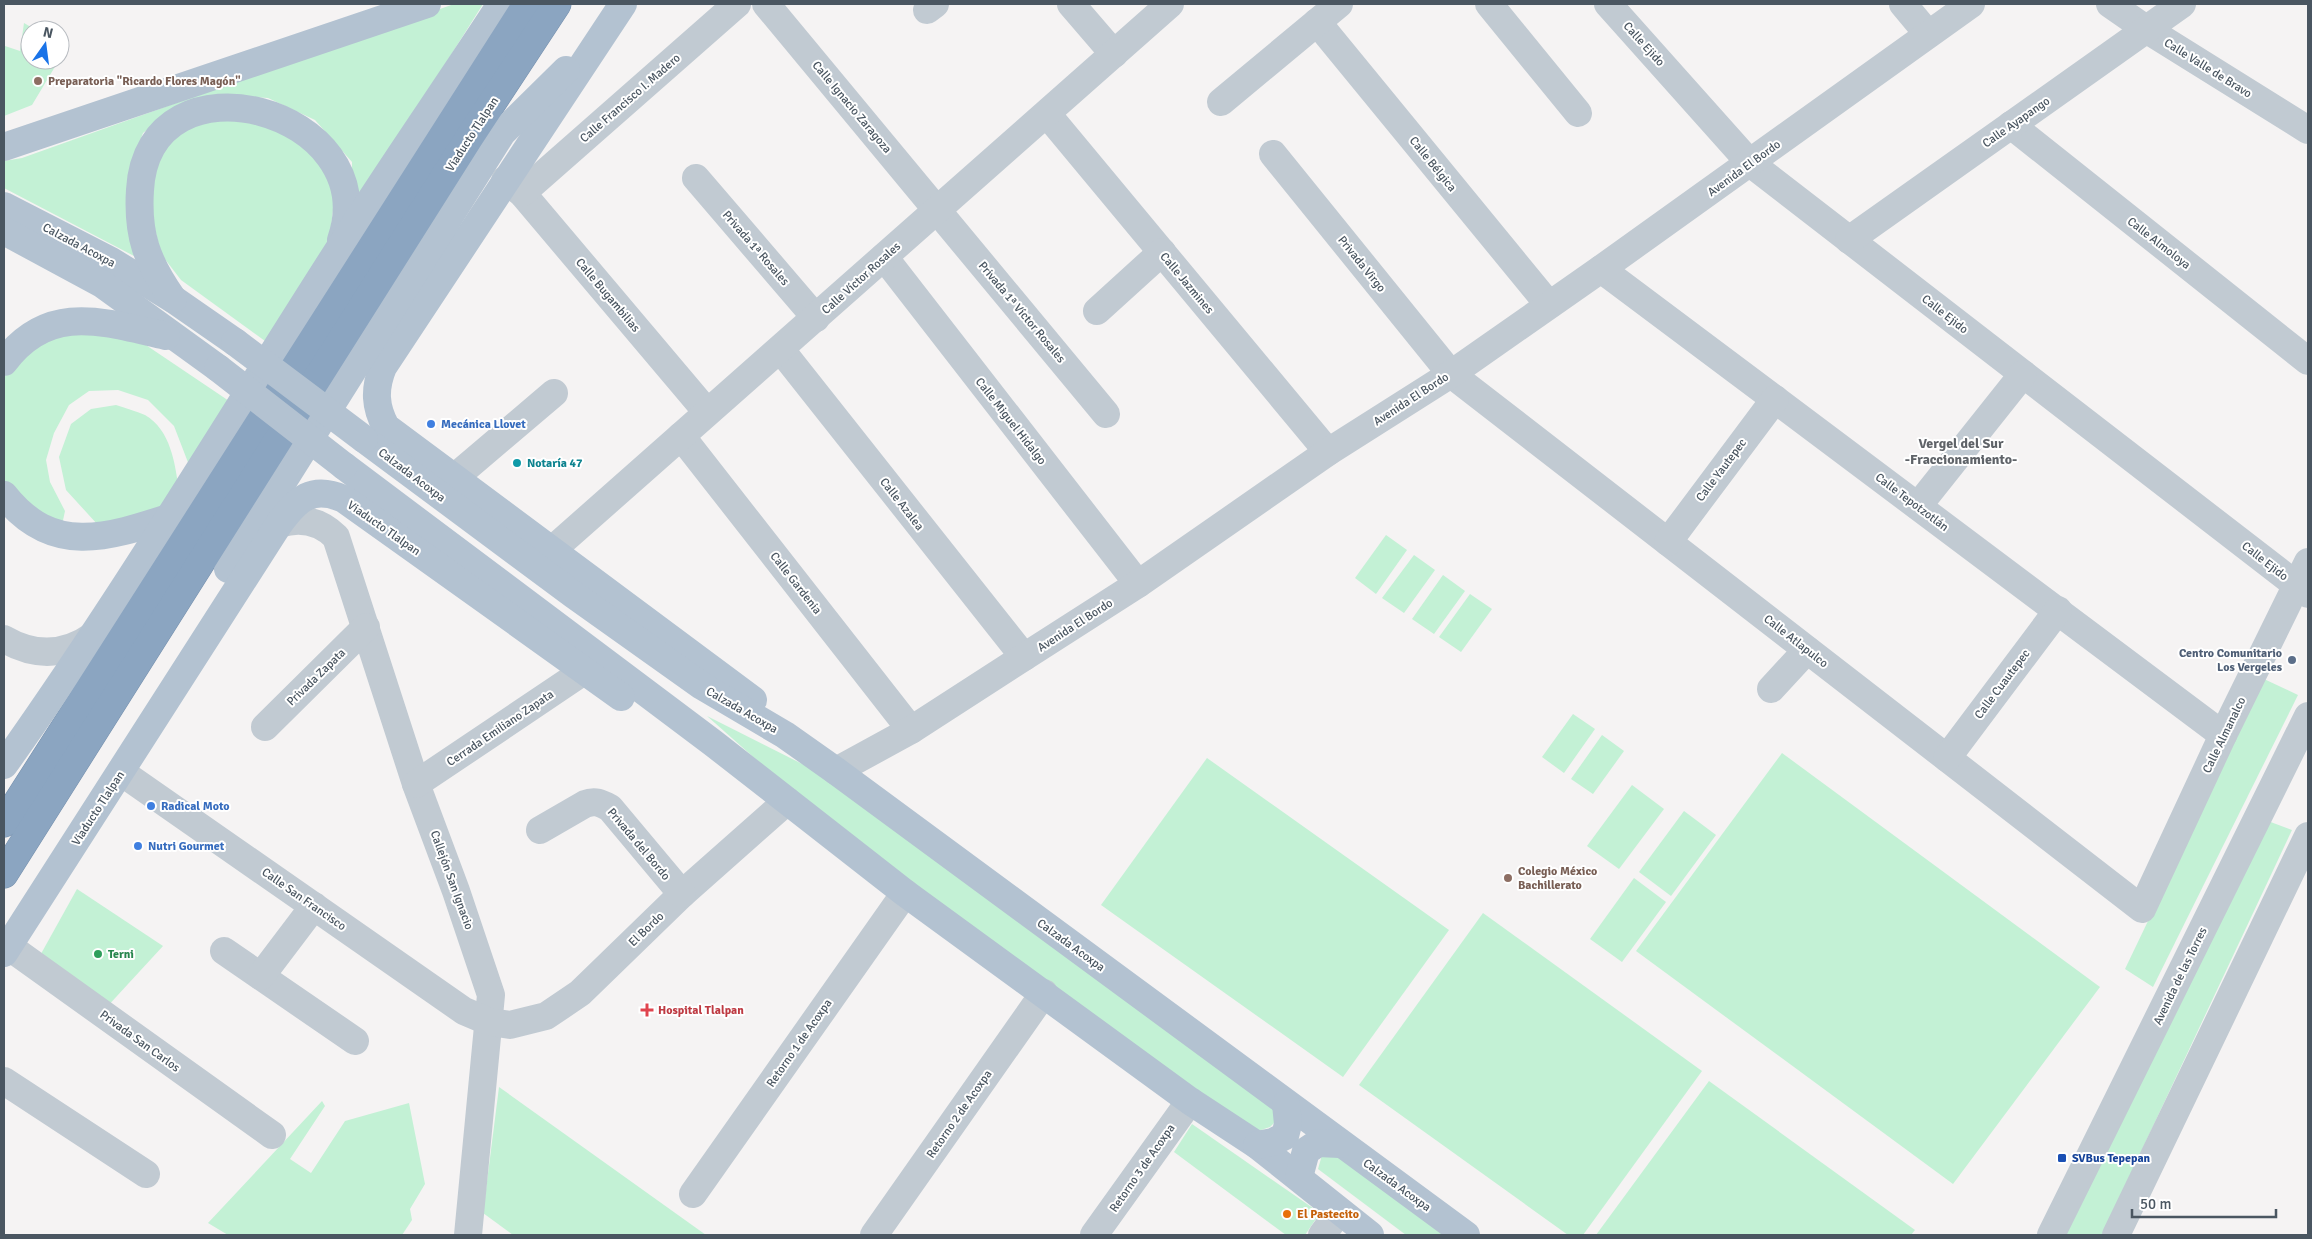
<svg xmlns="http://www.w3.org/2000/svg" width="2312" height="1239" viewBox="0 0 2312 1239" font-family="Signika,sans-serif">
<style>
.green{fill:#c3f1d5}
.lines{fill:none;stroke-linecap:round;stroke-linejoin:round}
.highway-casing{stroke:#7690ad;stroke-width:29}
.minor{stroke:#c1cad2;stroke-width:28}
.major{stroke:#b3c2d1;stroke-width:28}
.highway{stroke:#8ba5c1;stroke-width:28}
.major-bridge{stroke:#b3c2d1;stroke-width:28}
.education-dot{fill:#8d6e63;stroke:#fff;stroke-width:2}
.shop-dot{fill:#3f7fe0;stroke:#fff;stroke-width:2}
.culture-dot{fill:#0f9aa8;stroke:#fff;stroke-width:2}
.service-dot{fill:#5c6f8a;stroke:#fff;stroke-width:2}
.leisure-dot{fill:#2e9e5b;stroke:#fff;stroke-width:2}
.health-dot{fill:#e0444e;stroke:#fff;stroke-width:2}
.transit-dot{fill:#1a4fb4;stroke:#fff;stroke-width:2}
.food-dot{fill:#e8710a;stroke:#fff;stroke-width:2}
.labels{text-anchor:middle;stroke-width:4;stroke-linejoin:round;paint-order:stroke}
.street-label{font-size:12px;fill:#4a5661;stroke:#fff}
.education-label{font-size:12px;font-weight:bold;fill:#785e54;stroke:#fff;text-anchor:start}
.shop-label{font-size:12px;font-weight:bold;fill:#366cbe;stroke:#fff;text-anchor:start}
.culture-label{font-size:12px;font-weight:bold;fill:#0d838f;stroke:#fff;text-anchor:start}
.service-label{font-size:12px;font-weight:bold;fill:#4e5e75;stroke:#fff;text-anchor:end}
.leisure-label{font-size:12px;font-weight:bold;fill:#27864d;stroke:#fff;text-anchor:start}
.health-label{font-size:12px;font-weight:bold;fill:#be3a42;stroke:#fff;text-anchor:start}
.transit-label{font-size:12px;font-weight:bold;fill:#164399;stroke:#fff;text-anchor:start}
.food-label{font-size:12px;font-weight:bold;fill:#c56008;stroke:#fff;text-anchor:start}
.neighbourhood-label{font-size:14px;font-weight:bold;fill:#5f6368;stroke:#fff}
</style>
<rect width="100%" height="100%" fill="#f5f3f3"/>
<!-- green -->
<g class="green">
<path d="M 454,4 L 483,4 L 352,212 L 352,162 L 315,120 L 268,98 L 228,95 L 169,113 L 143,133 L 132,162 L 127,209 L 134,256 L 4,188 L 4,161 L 22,158 Z"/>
<path d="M 24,23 L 36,30 L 30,30 L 30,60 L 59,60 L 32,105 L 4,116 L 4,48 L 5,46 L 20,51 Z"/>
<path d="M 228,118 L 267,126 L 304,145 L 326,171 L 334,201 L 329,245 L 265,341 L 181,280 L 161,254 L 148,200 L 157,154 L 189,124 Z"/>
<path d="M 67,332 L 134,337 L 232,403 L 189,465 L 174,426 L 148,400 L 118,390 L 89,391 L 69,405 L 54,433 L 46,460 L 50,482 L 65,511 L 62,525 L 12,495 L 4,481 L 4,378 L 14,362 L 36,344 Z"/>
<path d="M 116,405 C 125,408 136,411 145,415 C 171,430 175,464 179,490 L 164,509 L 98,525 L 66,490 L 59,457 L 71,424 L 91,409 Z"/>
<path d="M 1386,535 L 1407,550 L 1376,594 L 1355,578 Z"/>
<path d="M 1414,555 L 1435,570 L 1404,613 L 1382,598 Z"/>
<path d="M 1443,575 L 1465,591 L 1434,634 L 1412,619 Z"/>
<path d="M 1470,594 L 1492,609 L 1461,652 L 1439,637 Z"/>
<path d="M 2264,679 L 2298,695 L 2153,987 L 2125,969 Z"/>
<path d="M 1573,714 L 1595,729 L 1564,773 L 1542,757 Z"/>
<path d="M 707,716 L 836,781 L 1274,1106 L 1275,1122 L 1270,1127 L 1258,1131 L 1063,998 L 803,801 Z"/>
<path d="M 1602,735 L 1624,751 L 1593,794 L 1571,779 Z"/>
<path d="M 1782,753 L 2100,987 L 1953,1184 L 1636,951 Z"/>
<path d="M 1207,758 L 1449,930 L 1343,1077 L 1101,905 Z"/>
<path d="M 1632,785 L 1664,809 L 1619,869 L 1587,846 Z"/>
<path d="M 1684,811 L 1716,835 L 1671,896 L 1639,872 Z"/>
<path d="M 2268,821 L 2292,830 L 2102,1235 L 2059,1235 Z"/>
<path d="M 1634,878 L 1666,902 L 1622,962 L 1590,939 Z"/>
<path d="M 77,889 L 163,946 L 105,1009 L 37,961 Z"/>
<path d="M 1483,913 L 1702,1071 L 1583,1235 L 1568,1235 L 1359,1085 Z"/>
<path d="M 1709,1081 L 1915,1230 L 1911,1235 L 1596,1235 Z"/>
<path d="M 499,1087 L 706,1235 L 513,1235 L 483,1213 Z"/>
<path d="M 322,1101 L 325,1106 L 290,1159 L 311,1173 L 345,1121 L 409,1103 L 425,1184 L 410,1209 L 412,1220 L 402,1235 L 228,1235 L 208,1223 Z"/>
<path d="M 1192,1124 L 1320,1213 L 1305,1235 L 1286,1235 L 1174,1152 Z"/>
<path d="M 1338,1153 L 1449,1235 L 1406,1235 L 1318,1169 L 1322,1155 Z"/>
</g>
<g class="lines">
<!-- highway casing -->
<g class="highway-casing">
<g id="highway">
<path d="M 4,823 L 527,4"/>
<path d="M 4,874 L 469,138 L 557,4"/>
</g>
</g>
<!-- minor -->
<g class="minor">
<path d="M 766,4 L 1106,414"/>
<path d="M 1071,4 L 1114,54"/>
<path d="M 1489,4 L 1578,113"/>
<path d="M 1608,4 L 1750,163 L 2308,594"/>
<path d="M 1903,4 L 1928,34"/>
<path d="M 2110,4 L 2146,29 L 2308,130"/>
<path d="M 927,10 L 935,4"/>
<path d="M 1317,22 L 1549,305"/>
<path d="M 1221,102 L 1339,4"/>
<path d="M 1047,114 L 1328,452"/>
<path d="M 2011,125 L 2308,361"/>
<path d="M 1273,154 L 1451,374 L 2142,909 L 2223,735 L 2308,562"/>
<path d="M 696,178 L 816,318"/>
<path d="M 505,180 L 522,193 L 707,412"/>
<path d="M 522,193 L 737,4"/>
<path d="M 1849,240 L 2182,4"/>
<path d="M 884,257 L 1138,584"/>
<path d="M 1601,269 L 2223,735"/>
<path d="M 1097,311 L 1162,252"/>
<path d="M 781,350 L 1024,657"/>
<path d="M 681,436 L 911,730"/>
<path d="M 454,478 L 554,393"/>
<path d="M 1918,506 L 2023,374"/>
<path d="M 279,524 C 301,517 320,521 336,537 L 416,784 L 456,891 L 491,995 L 468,1235"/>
<path d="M 1668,542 L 1775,399"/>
<path d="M 551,551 L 1170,4"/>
<path d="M 4,639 C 35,657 65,656 94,635"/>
<path d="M 1771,689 L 1807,650"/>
<path d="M 265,727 L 366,627"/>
<path d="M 1947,758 L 2058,610"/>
<path d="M 836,771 L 911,730 L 1024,657 L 1138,584 L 1328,452 L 1451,374 L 1601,269 L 1971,4"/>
<path d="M 121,772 L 464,1011 L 490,1022 L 510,1025 L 546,1016 L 580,993 L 682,894 L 787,801"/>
<path d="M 416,784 L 584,671"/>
<path d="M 540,830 L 585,804 C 595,800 601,803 610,808 L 682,894"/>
<path d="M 8,946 L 272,1135"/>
<path d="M 224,951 L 355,1041"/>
<path d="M 261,976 L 314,906"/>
<path d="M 4,1081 L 146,1174"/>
<path d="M 693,1194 L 905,893"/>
<path d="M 874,1235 L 1044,993"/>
<path d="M 1094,1235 L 1190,1101"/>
<path d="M 1322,1235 L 1339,1212"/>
<path d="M 2051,1235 L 2308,716"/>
<path d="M 2116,1235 L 2308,836"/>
</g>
<!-- major -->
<g class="major">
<path d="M 623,4 L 383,367 C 374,389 375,407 386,427 L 753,700"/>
<path d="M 4,147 L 427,4"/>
<path d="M 4,206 L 111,261 L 173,299 L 235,342"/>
<path d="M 4,231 L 102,284 L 218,368"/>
<path d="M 173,299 C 147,262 137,235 140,190 C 148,45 386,110 341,240"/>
<path d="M 4,362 C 49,302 103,322 166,336"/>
<path d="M 364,439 L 574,595 L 702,686 L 785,735 L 836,771 L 1466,1235"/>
<path d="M 344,466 L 713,743 L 905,893 L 1190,1101 L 1257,1145 L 1370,1235"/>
<path d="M 4,495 C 52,556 107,538 171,517"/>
<path d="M 228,569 L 502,133 L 566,70"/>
<path d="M 4,765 C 122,599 227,424 337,252 C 390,168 447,87 501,4"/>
<path d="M 4,953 L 279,524 C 297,499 312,485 344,499 L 621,697"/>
<path d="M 1257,1145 L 1273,1142 L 1285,1136 L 1288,1124 L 1286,1104"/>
<path d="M 1299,1177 L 1306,1151 L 1318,1143 L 1340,1144"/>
</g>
<!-- highway -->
<use href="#highway" class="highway"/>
<!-- major-bridge -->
<g class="major-bridge">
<path d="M 235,342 L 364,439"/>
<path d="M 218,368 L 344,466"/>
</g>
</g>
<!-- markers -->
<g class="education-dot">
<circle cx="38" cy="81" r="5"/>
<circle cx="1508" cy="878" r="5"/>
</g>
<g class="shop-dot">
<circle cx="431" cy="424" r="5"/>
<circle cx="151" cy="806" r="5"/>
<circle cx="138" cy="846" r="5"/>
</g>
<circle class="culture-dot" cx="517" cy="463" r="5"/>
<circle class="service-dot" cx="2292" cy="660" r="5"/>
<circle class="leisure-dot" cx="98" cy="954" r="5"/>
<path class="health-dot" d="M644.5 1002.5h5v5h5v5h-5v5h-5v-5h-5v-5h5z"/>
<rect class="transit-dot" x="2057" y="1153" width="10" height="10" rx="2.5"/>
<circle class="food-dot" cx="1287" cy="1214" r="5"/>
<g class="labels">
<!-- street labels -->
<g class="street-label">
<text transform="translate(1644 44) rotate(48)" y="4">Calle Ejido</text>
<text transform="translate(2208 68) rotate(32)" y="4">Calle Valle de Bravo</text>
<text transform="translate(630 98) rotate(-41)" y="4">Calle Francisco I. Madero</text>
<text transform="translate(852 107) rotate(50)" y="4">Calle Ignacio Zaragoza</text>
<text transform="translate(2016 122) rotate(-35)" y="4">Calle Ayapango</text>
<text transform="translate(472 134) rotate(-57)" y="4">Viaducto Tlalpan</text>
<text transform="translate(1433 164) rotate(51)" y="4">Calle Bélgica</text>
<text transform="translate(1744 168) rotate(-36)" y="4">Avenida El Bordo</text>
<text transform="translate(2159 243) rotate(38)" y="4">Calle Almoloya</text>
<text transform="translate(79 245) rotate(28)" y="4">Calzada Acoxpa</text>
<text transform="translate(756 248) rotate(49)" y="4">Privada 1ª Rosales</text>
<text transform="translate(1362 264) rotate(51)" y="4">Privada Virgo</text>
<text transform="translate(861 278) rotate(-42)" y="4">Calle Víctor Rosales</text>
<text transform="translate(1187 283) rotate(50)" y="4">Calle Jazmines</text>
<text transform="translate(608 295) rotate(50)" y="4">Calle Bugambilias</text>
<text transform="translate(1022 312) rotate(50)" y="4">Privada 1ª Víctor Rosales</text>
<text transform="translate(1945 314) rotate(38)" y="4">Calle Ejido</text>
<text transform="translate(1411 399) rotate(-33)" y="4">Avenida El Bordo</text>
<text transform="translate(1011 421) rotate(52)" y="4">Calle Miguel Hidalgo</text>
<text transform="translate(1721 470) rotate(-53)" y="4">Calle Yautepec</text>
<text transform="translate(412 475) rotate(37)" y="4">Calzada Acoxpa</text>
<text transform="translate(1912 502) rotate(37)" y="4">Calle Tepotzotlán</text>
<text transform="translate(902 504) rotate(52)" y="4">Calle Azalea</text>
<text transform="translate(384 528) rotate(35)" y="4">Viaducto Tlalpan</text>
<text transform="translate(2265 561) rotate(38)" y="4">Calle Ejido</text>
<text transform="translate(796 583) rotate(52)" y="4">Calle Gardenia</text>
<text transform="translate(1075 625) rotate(-33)" y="4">Avenida El Bordo</text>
<text transform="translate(1796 641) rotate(38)" y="4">Calle Atlapulco</text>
<text transform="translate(316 677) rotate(-44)" y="4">Privada Zapata</text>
<text transform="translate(2002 684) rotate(-53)" y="4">Calle Cuautepec</text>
<text transform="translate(742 710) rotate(30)" y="4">Calzada Acoxpa</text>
<text transform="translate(500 728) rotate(-34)" y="4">Cerrada Emiliano Zapata</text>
<text transform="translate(2224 735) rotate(-64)" y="4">Calle Almanalco</text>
<text transform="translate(98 808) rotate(-57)" y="4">Viaducto Tlalpan</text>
<text transform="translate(639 844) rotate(50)" y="4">Privada del Bordo</text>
<text transform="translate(452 880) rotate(70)" y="4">Callejón San Ignacio</text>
<text transform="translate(304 899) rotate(35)" y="4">Calle San Francisco</text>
<text transform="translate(646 929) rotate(-44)" y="4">El Bordo</text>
<text transform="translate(1071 945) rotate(36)" y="4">Calzada Acoxpa</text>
<text transform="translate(2180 976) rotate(-64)" y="4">Avenida de las Torres</text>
<text transform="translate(140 1041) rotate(36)" y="4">Privada San Carlos</text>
<text transform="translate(799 1043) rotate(-55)" y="4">Retorno 1 de Acoxpa</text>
<text transform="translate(959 1114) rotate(-55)" y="4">Retorno 2 de Acoxpa</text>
<text transform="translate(1142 1168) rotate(-55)" y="4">Retorno 3 de Acoxpa</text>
<text transform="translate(1397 1185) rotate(36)" y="4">Calzada Acoxpa</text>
</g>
<!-- education labels -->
<g class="education-label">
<text x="48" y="85">Preparatoria "Ricardo Flores Magón"</text>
<text x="1518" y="875">Colegio México<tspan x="1518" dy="14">Bachillerato</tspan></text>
</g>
<!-- shop labels -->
<g class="shop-label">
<text x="441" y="428">Mecánica Llovet</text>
<text x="161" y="810">Radical Moto</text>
<text x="148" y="850">Nutri Gourmet</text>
</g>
<!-- culture labels -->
<g class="culture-label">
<text x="527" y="467">Notaría 47</text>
</g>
<!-- service labels -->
<g class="service-label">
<text x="2282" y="657">Centro Comunitario<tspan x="2282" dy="14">Los Vergeles</tspan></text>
</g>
<!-- leisure labels -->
<g class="leisure-label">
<text x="108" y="958">Terni</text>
</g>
<!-- health labels -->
<g class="health-label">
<text x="658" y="1014">Hospital Tlalpan</text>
</g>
<!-- transit labels -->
<g class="transit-label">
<text x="2072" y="1162">SVBus Tepepan</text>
</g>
<!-- food labels -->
<g class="food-label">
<text x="1297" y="1218">El Pastecito</text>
</g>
<!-- neighbourhood labels -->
<g class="neighbourhood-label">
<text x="1961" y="448">Vergel del Sur<tspan x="1961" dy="16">-Fraccionamiento-</tspan></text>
</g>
</g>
<!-- border -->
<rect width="2312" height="1239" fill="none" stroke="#4a5661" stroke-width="10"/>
<!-- north arrow -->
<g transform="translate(45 45) rotate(14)"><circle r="24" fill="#ffffff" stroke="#b7bbc0"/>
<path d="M0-4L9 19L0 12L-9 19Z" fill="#1a73e8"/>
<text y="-8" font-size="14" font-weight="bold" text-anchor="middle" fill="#4a5661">N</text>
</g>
<!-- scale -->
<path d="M2132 1209v8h144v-8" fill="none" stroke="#4a5661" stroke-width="2.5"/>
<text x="2140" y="1209" font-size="15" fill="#4a5661" stroke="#ffffff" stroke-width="4" paint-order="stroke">50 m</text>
</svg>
